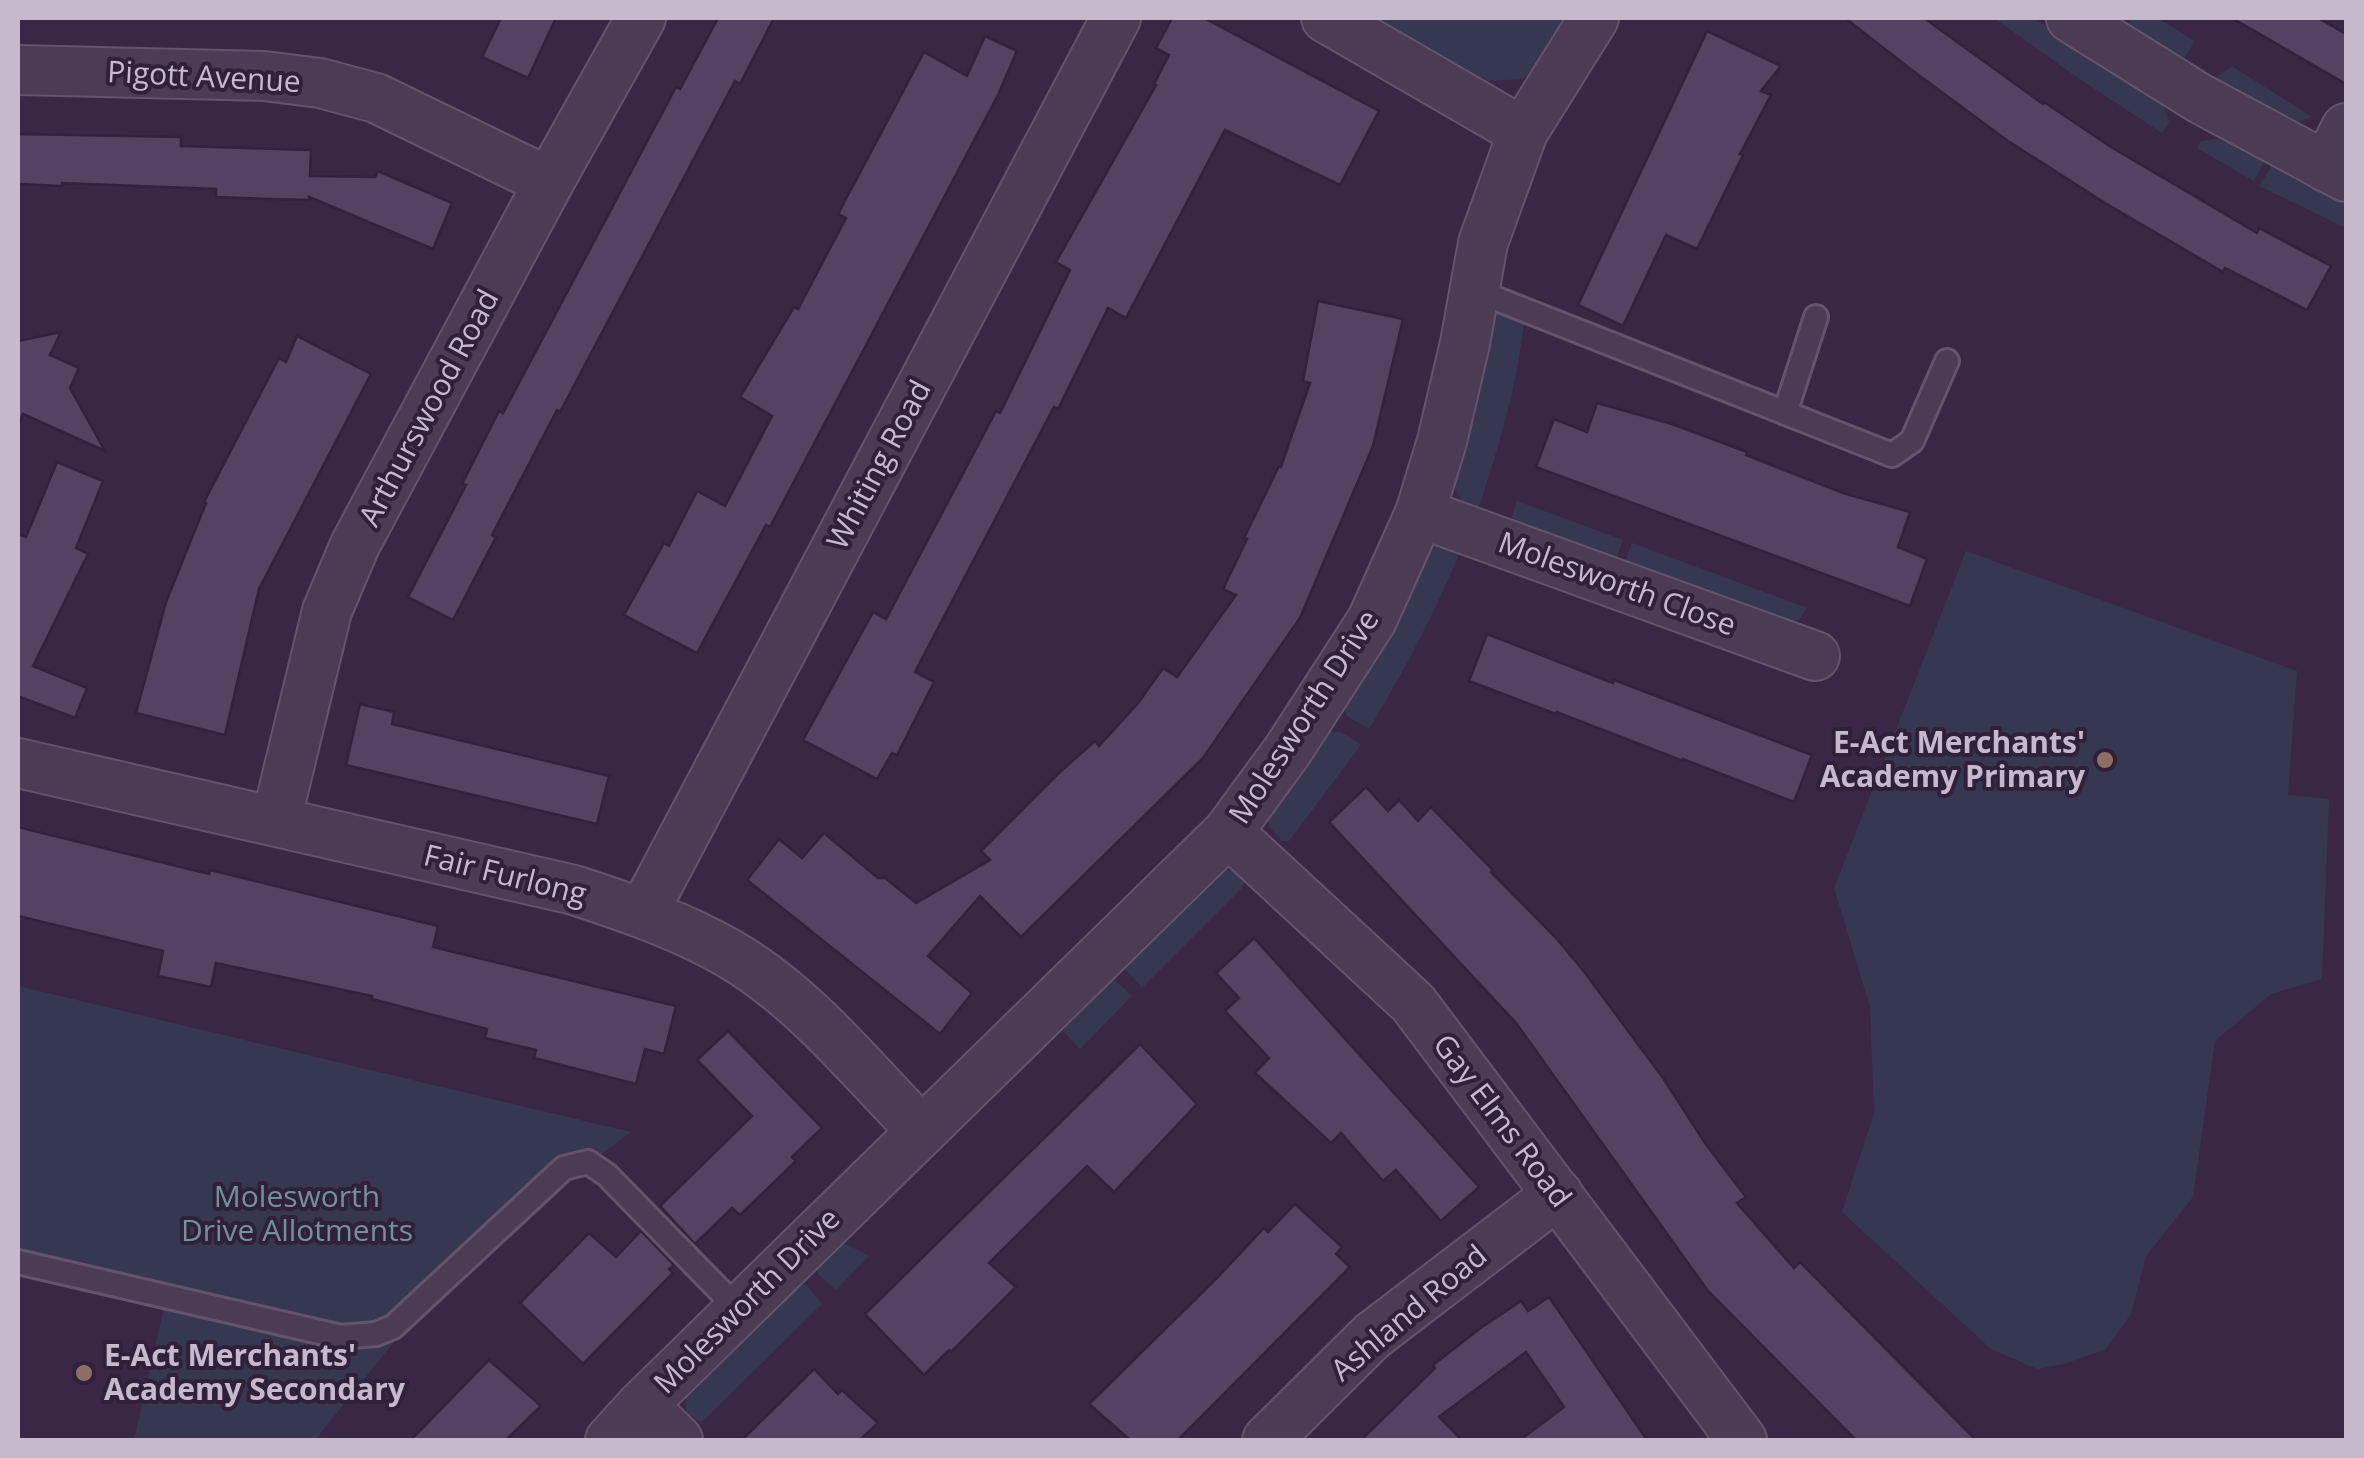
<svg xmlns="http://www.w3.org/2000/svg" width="2364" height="1458" viewBox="0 0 2364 1458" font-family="'Open Sans',sans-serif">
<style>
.green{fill:#363852}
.building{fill:#554162;stroke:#32223c;stroke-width:2.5}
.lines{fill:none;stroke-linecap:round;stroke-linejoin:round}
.lane-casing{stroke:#63546c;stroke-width:28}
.street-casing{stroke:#63546c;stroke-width:52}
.lane{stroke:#4b3b54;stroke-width:22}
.street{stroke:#4b3b54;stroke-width:48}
.education-dot{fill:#8d6e63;stroke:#30203a;stroke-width:4}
.labels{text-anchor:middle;stroke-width:8;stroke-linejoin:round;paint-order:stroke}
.street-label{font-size:30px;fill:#c6b9ce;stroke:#30203a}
.poi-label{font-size:30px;font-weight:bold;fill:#c6b9ce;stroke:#30203a;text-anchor:end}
.park-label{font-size:30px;fill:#70929f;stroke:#30203a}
</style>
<rect width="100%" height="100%" fill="#392745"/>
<!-- green -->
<g class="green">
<path d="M 1369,18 L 1579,18 L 1553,53 L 1523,79 L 1488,81 Z"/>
<path d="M 1994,18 L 2034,18 L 2162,101 L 2169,122 L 2162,133 L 2078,78 Z"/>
<path d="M 2133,18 L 2157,18 L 2195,41 L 2181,64 L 2124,28 Z"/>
<path d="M 2232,66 L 2312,117 L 2294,123 L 2212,81 Z"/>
<path d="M 2226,138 L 2264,161 L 2254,181 L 2197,148 L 2201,141 Z"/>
<path d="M 2273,164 L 2346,202 L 2346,228 L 2259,186 Z"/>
<path d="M 1497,314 L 1524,322 C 1516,391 1499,445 1478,510 C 1462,503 1455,495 1454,478 L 1488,316 Z"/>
<path d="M 1517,501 L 1623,540 L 1615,563 L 1516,527 L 1512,516 Z"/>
<path d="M 1448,543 L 1463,545 C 1436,610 1405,670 1369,729 L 1347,716 L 1343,707 L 1425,551 L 1434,546 Z"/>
<path d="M 1632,543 L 1807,608 L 1799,620 L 1791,624 L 1623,567 Z"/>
<path d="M 1966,551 L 2297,671 L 2288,795 L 2329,799 L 2322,979 L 2271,994 L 2215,1041 L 2193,1197 L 2146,1256 L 2131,1314 L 2106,1349 L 2064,1364 L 2037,1369 L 1991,1349 L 1842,1212 L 1874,1113 L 1870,1007 L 1834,888 Z"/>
<path d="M 1325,731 L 1341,732 L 1361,745 L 1289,841 L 1282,841 L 1269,827 L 1268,814 Z"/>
<path d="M 1219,869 L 1235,870 L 1245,881 L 1241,889 L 1142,988 L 1121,964 Z"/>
<path d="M 1112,977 L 1132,996 L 1080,1049 L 1062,1030 L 1058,1018 Z"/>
<path d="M 18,986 L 631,1132 L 544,1197 L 405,1328 L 315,1440 L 134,1440 L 165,1303 L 18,1271 Z"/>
<path d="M 829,1244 L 848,1245 L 869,1256 L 836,1290 L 818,1274 L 815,1257 Z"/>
<path d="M 792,1282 L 806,1285 L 822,1304 L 701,1423 L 686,1412 L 686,1393 Z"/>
</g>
<!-- building -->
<g class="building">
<path d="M 501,18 L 556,18 L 528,78 L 482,57 Z"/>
<path d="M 718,18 L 774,18 L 740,84 L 735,81 L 560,412 L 557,410 L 492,535 L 496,537 L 453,620 L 408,597 L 466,485 L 462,484 L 499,411 L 503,413 L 676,87 L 680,89 Z"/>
<path d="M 1172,18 L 1204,18 L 1379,111 L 1340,185 L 1225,130 L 1126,318 L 1108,308 L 1058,409 L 1054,407 L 915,672 L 934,682 L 897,755 L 892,753 L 877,779 L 803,740 L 873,612 L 886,619 L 996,411 L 1000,413 L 1070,270 L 1056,262 L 1156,85 L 1154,84 L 1169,55 L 1156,48 Z"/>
<path d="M 1845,18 L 1924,18 L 2043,104 L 2044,102 L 2111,147 L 2257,233 L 2259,228 L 2331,266 L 2307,310 L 2225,268 L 2223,272 L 2105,203 L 2008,141 L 1913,71 Z"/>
<path d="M 2232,18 L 2318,18 L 2346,34 L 2346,84 Z"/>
<path d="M 1707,31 L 1781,66 L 1761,91 L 1771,95 L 1740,154 L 1743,155 L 1697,249 L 1666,235 L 1623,326 L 1578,305 Z"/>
<path d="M 985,36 L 1017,51 L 998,95 L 770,527 L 766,525 L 697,653 L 624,615 L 664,543 L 669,546 L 697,491 L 725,506 L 772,416 L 740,397 L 794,307 L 798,309 L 846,218 L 838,214 L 924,52 L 967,76 Z"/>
<path d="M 18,134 L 181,137 L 181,146 L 311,150 L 310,176 L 375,177 L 378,171 L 452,203 L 433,249 L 309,197 L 309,200 L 269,199 L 216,197 L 216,189 L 62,183 L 62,186 L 18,184 Z"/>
<path d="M 1318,301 L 1403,319 L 1373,446 L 1300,618 L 1203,758 L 1021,937 L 980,896 L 928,956 L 972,993 L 940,1034 L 747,880 L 779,839 L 802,858 L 824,833 L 878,878 L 885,878 L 916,903 L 990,860 L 981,851 L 1061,771 L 1095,741 L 1099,746 L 1139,702 L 1163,668 L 1177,677 L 1236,595 L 1223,589 L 1247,539 L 1244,538 L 1279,466 L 1281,467 L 1296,423 L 1310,383 L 1303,381 Z"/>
<path d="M 61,332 L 50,355 L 79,368 L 70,388 L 105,451 L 23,414 L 18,426 L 18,341 Z"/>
<path d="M 297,336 L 371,374 L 259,589 L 225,735 L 136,713 L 166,602 L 206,503 L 204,502 L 279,358 L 286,362 Z"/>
<path d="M 1597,403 L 1672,424 L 1747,452 L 1746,455 L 1843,493 L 1910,512 L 1898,547 L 1927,559 L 1910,606 L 1536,467 L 1554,419 L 1587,432 Z"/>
<path d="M 57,462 L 103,481 L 76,548 L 88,554 L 33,666 L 87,688 L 75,718 L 18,696 L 18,698 L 18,534 L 26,537 Z"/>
<path d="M 1487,634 L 1613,683 L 1614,680 L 1812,755 L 1794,802 L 1683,759 L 1683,761 L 1557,712 L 1556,714 L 1469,681 Z"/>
<path d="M 360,704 L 394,712 L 392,724 L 609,776 L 597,824 L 346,765 Z"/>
<path d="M 1366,787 L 1388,811 L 1399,800 L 1418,821 L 1431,807 L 1493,870 L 1491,872 L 1556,938 L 1582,969 L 1663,1078 L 1705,1143 L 1746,1197 L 1737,1203 L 1794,1268 L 1800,1262 L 1976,1440 L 1856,1440 L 1708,1291 L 1516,1023 L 1329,822 Z"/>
<path d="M 18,827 L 209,874 L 210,870 L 438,926 L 433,947 L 676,1006 L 664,1054 L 645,1049 L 636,1084 L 534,1058 L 536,1050 L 485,1038 L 487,1029 L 372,999 L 372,996 L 216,963 L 211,987 L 158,976 L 163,951 L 18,916 Z"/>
<path d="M 1254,938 L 1479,1187 L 1441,1221 L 1396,1170 L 1383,1181 L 1341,1133 L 1331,1143 L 1255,1073 L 1269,1058 L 1225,1011 L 1239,998 L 1216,973 Z"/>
<path d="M 728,1031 L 822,1128 L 792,1157 L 796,1161 L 740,1215 L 732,1208 L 695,1244 L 660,1206 L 752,1116 L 697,1060 Z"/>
<path d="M 1140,1044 L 1197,1104 L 1114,1192 L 1087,1166 L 989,1263 L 1016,1287 L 951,1352 L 949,1350 L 924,1375 L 865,1314 Z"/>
<path d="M 1295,1204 L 1342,1247 L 1336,1254 L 1350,1267 L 1178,1440 L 1130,1440 L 1089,1404 L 1216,1279 L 1264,1228 L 1268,1232 Z"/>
<path d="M 641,1231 L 674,1265 L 669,1269 L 673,1273 L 583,1364 L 520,1303 L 589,1233 L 616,1257 Z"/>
<path d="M 1549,1297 L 1647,1440 L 1520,1440 L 1564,1407 L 1526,1352 L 1439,1417 L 1462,1440 L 1361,1440 L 1435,1368 L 1433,1365 L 1482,1327 L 1521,1301 L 1528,1311 Z"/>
<path d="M 489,1360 L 541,1406 L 506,1440 L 411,1440 Z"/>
<path d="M 814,1369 L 838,1394 L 842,1390 L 878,1423 L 860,1440 L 742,1440 Z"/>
</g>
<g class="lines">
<!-- lane casing -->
<g class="lane-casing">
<g id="lane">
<path d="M 1474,290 L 1892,455 L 1912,441 L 1947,361"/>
<path d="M 1785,413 L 1816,317"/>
<path d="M 18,1262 L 341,1337 L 376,1334 L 393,1327 L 564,1168 L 588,1162 L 607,1175 L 739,1310"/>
</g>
</g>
<!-- street casing -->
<g class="street-casing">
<g id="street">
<path d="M 1326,18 L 1523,132"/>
<path d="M 2071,18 L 2199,98 L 2346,177"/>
<path d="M 18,70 L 264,76 L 320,83 L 376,98 L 549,182"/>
<path d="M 2326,167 L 2346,128"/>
<path d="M 1420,513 L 1815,656"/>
<path d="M 18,763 L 574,890 C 626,907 682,926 730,954 C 804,997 861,1069 921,1130"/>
<path d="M 276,821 L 327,611 L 355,545 L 549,182 L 641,18"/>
<path d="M 1228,832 L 1413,1003 L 1742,1440"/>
<path d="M 643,913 L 1116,18"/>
<path d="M 642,1405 L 678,1440"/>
<path d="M 610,1440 L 642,1405 L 1228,832 L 1288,750 L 1372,620 L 1420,513 L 1442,441 L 1465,343 L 1483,243 L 1523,132 L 1594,18"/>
<path d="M 1267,1440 L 1372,1336 L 1558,1194"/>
</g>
</g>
<!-- lane -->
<use href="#lane" class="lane"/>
<!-- street -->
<use href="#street" class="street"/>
</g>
<!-- markers -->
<g class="education-dot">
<circle cx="2105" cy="760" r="10"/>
<circle cx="84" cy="1373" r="10"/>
</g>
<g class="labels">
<!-- street labels -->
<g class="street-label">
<text transform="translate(204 77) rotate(3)" y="10">Pigott Avenue</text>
<text transform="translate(429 408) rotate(-62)" y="10">Arthurswood Road</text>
<text transform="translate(879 465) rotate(-62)" y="10">Whiting Road</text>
<text transform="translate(1617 584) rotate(20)" y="10">Molesworth Close</text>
<text transform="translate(1304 717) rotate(-57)" y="10">Molesworth Drive</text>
<text transform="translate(505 875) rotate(14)" y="10">Fair Furlong</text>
<text transform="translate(1502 1121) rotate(53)" y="10">Gay Elms Road</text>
<text transform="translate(747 1301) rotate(-45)" y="10">Molesworth Drive</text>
<text transform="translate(1409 1313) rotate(-40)" y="10">Ashland Road</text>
</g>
<!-- poi labels -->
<g class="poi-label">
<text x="2085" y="753">E-Act Merchants'<tspan x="2085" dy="34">Academy Primary</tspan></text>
<text x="104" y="1366" text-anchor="start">E-Act Merchants'<tspan x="104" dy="34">Academy Secondary</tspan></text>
</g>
<!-- park labels -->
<g class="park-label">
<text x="297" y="1207">Molesworth<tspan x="297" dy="34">Drive Allotments</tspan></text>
</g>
</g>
<!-- border -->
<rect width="2364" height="1458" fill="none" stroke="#c6b9ce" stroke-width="40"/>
</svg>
